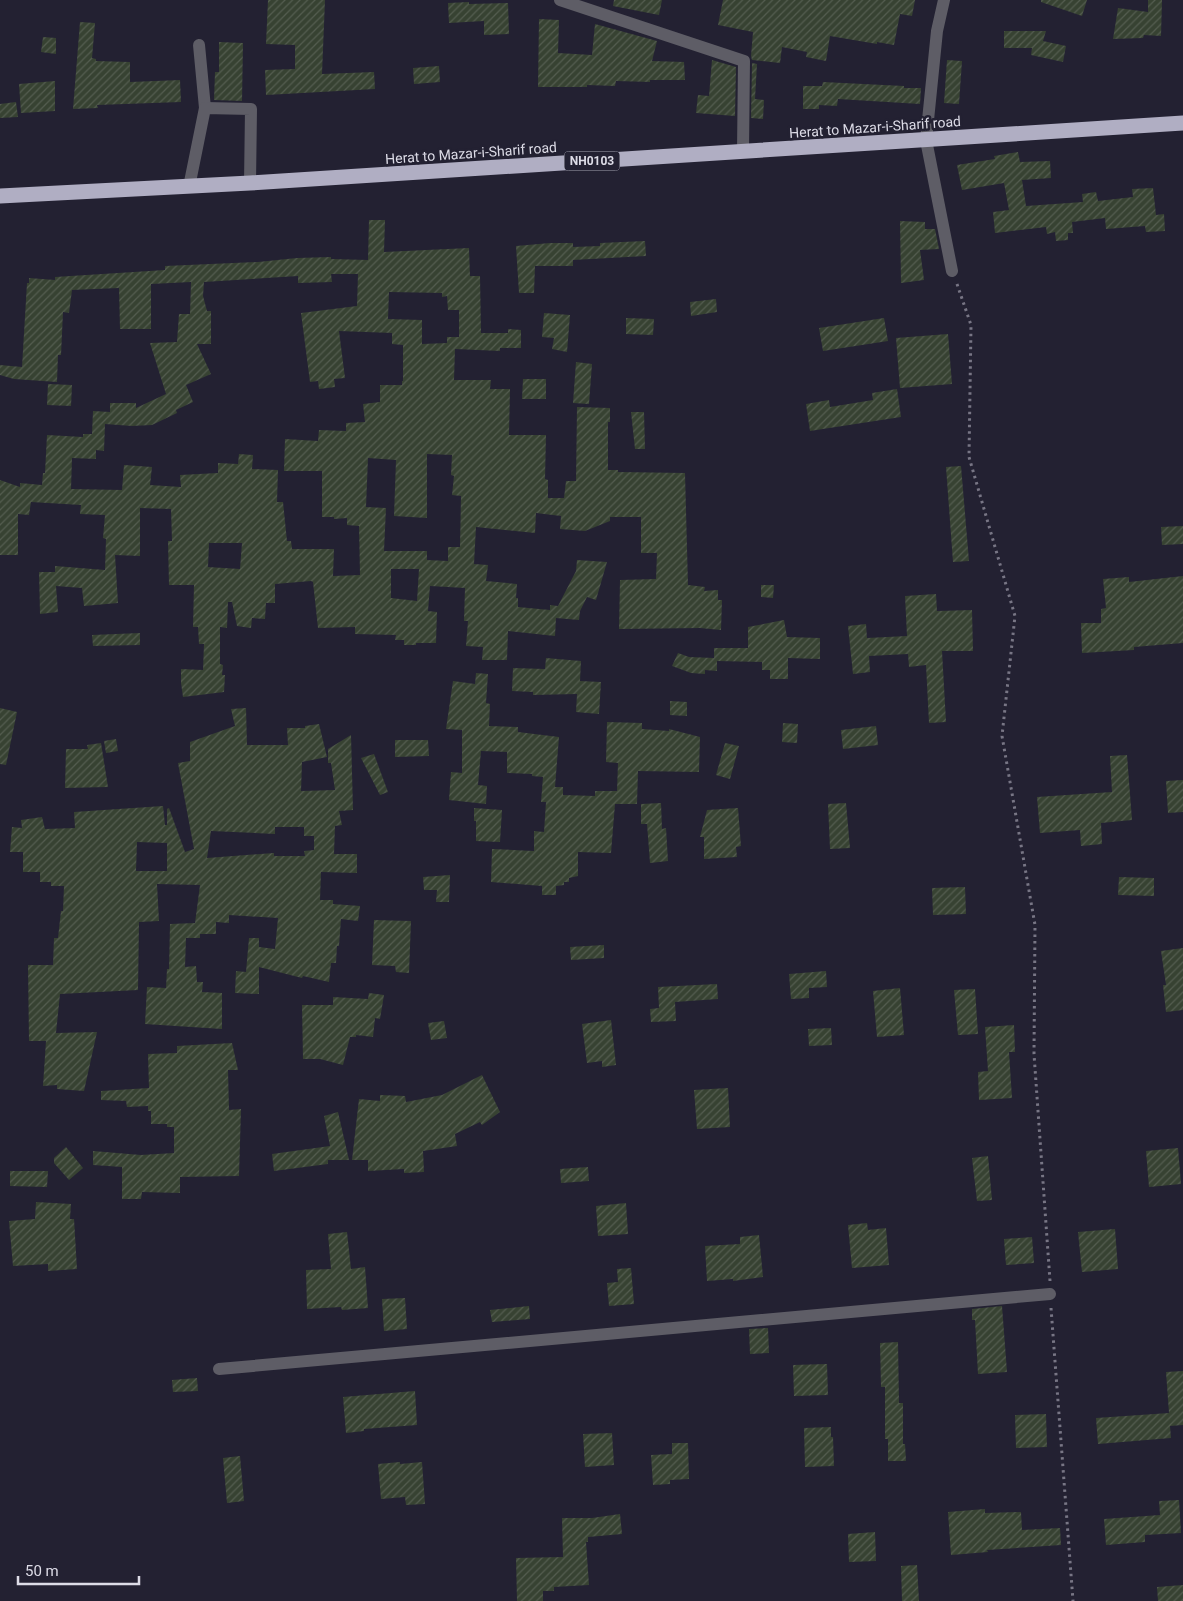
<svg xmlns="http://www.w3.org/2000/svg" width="1183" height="1601" viewBox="0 0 1183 1601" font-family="Roboto,sans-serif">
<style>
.building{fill:url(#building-hatch);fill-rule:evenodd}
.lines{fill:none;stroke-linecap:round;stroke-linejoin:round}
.path{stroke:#787685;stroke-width:3;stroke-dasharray:2.5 4;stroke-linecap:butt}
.minor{stroke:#5e5d66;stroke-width:12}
.highway{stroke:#b0aec3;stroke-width:15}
.labels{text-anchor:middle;stroke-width:5;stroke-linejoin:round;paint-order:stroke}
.shield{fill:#232132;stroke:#a5a4b1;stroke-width:1}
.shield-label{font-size:12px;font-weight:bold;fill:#dddce7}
.street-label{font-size:14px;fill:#dddce7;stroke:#232132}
</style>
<defs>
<pattern id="building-hatch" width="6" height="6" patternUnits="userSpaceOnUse" patternTransform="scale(1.25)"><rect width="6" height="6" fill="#374232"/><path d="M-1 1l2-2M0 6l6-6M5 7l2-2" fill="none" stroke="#545d50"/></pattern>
</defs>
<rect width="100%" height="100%" fill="#232132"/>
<!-- building -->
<g class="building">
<path d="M 268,0 L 325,0 L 322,74 L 374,72 L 375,89 L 266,95 L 265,70 L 295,69 L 295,45 L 266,44 Z"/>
<path d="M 614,0 L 662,0 L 659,15 L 613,6 Z"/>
<path d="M 723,0 L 915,0 L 912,16 L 900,14 L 894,45 L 877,42 L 877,44 L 830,36 L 826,61 L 806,57 L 807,52 L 782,47 L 780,63 L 752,60 L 751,56 L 753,32 L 718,25 Z"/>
<path d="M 1041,0 L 1087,0 L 1082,16 L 1041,2 Z"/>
<path d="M 1148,0 L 1162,0 L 1161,36 L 1144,35 L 1143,38 L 1113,39 L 1118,8 L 1148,12 Z"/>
<path d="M 469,2 L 469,4 L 508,3 L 509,34 L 484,35 L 484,21 L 449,23 L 448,3 Z"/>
<path d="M 539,19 L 559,20 L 558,53 L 592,55 L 595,24 L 657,41 L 652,61 L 684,62 L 685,80 L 650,80 L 650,82 L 616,81 L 615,86 L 587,85 L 587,87 L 538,87 Z"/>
<path d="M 80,22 L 95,23 L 92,58 L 96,59 L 96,61 L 130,62 L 130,82 L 180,80 L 181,102 L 97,105 L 98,108 L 73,109 Z"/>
<path d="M 1004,31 L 1046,31 L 1043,41 L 1066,46 L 1063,62 L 1031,55 L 1032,48 L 1004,48 Z"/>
<path d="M 43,37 L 56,38 L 56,54 L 41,52 Z"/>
<path d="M 219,42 L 243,43 L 242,101 L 214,100 L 215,72 L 219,72 Z"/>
<path d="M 712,60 L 736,67 L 735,116 L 696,113 L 698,95 L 709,96 Z"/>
<path d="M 947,60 L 962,61 L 959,104 L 944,103 Z"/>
<path d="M 752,63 L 757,64 L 755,99 L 764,100 L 763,119 L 751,118 Z"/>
<path d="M 439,66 L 440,82 L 414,84 L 413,68 Z"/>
<path d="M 55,81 L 55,111 L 21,113 L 19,84 Z"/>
<path d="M 823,82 L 904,86 L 904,88 L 921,88 L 920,104 L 838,99 L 837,106 L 819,105 L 819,109 L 803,109 L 803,86 L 822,86 Z"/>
<path d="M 16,102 L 18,117 L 0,118 L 0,104 Z"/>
<path d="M 1018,152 L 1020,162 L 1050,161 L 1051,178 L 1022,180 L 1026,206 L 1083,202 L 1082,194 L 1096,192 L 1098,201 L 1133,197 L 1132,189 L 1153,188 L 1156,215 L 1164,214 L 1165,231 L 1146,232 L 1145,226 L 1106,229 L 1105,218 L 1072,222 L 1073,233 L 1068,233 L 1068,240 L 1056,241 L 1055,232 L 1047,234 L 1046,227 L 995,233 L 993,212 L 1009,210 L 1004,183 L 962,190 L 957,165 L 995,159 L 994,156 Z"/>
<path d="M 369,220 L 385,220 L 384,252 L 469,248 L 470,276 L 480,276 L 481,333 L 508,333 L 508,329 L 521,330 L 521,348 L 500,348 L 500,351 L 455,349 L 454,380 L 491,380 L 490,389 L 510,389 L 509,435 L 546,435 L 545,479 L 548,480 L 548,498 L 564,498 L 566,481 L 576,481 L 577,407 L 610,408 L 610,422 L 608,422 L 608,470 L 618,470 L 618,472 L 685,473 L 688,585 L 705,587 L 704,591 L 718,590 L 718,600 L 722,600 L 721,630 L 700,628 L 619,629 L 620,580 L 656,579 L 657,553 L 641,553 L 641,517 L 610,517 L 610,521 L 585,531 L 560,529 L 561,516 L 536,513 L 535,533 L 476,527 L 474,564 L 488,565 L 486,581 L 517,584 L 516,598 L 518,598 L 518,607 L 550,610 L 550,605 L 558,606 L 576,571 L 577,560 L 607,562 L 596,600 L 587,597 L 580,611 L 579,620 L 556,618 L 555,636 L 508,631 L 507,660 L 482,660 L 483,647 L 466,646 L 468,621 L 464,621 L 465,588 L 430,586 L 428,611 L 437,612 L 436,643 L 416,643 L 416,645 L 404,645 L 404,640 L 395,640 L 396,635 L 355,634 L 355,627 L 318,628 L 313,582 L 311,581 L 275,584 L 275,603 L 266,603 L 265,619 L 252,618 L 251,628 L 237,626 L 232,602 L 228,602 L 227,628 L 220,627 L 220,664 L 223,665 L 222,675 L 225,675 L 224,692 L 183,697 L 181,683 L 181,669 L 203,670 L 204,644 L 199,644 L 198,627 L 193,627 L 194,585 L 169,585 L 168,541 L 172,541 L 171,509 L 140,508 L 140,556 L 115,555 L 118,603 L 84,606 L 82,588 L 56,586 L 58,612 L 40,614 L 39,572 L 55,572 L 55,566 L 105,570 L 106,539 L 103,538 L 105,515 L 80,514 L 81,505 L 31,502 L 29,515 L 18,514 L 18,555 L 0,555 L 0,480 L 20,487 L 20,483 L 42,485 L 43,473 L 45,473 L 47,435 L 83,437 L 83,434 L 92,434 L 93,411 L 110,412 L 110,403 L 136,403 L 136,408 L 166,394 L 150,343 L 177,342 L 179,314 L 190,314 L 191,282 L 151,284 L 151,329 L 120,329 L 119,288 L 72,290 L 69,313 L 63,312 L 61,355 L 58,355 L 57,382 L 14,379 L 0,375 L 0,365 L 22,367 L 27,283 L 29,283 L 29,278 L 55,280 L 55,277 L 165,270 L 165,266 L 258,262 L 297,258 L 331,257 L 331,259 L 368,260 ZM 331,274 L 358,274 L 357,306 L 301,313 L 310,382 L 318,381 L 319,389 L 335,387 L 334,379 L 345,378 L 339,331 L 392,333 L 392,344 L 403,345 L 403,381 L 402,381 L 402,385 L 380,385 L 380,402 L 363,404 L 365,422 L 346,423 L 346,431 L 319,430 L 318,441 L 285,439 L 284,471 L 322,471 L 322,517 L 334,517 L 334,519 L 347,518 L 347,525 L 359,526 L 360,575 L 333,576 L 334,549 L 292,549 L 291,541 L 287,541 L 283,502 L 277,502 L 278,470 L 252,469 L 253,455 L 239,454 L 238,464 L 218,463 L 218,473 L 180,475 L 181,487 L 150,485 L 152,467 L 124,465 L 122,490 L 71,489 L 72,458 L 96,459 L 96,450 L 104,451 L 105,424 L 132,426 L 152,425 L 177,413 L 176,410 L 193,402 L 186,385 L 211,374 L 197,344 L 211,344 L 211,311 L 207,311 L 203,296 L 204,282 L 298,276 L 298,283 L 332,282 ZM 389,292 L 442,293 L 442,297 L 447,296 L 448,310 L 459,310 L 459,337 L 447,337 L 447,343 L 422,344 L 422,320 L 388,319 ZM 427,454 L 452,455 L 451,475 L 454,476 L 452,495 L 461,496 L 460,547 L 448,547 L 448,561 L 427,560 L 427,551 L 384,551 L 386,508 L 366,507 L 368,458 L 396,460 L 394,516 L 427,518 ZM 209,543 L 242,543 L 240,569 L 208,567 ZM 391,569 L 419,569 L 417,601 L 391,598 Z"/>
<path d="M 900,221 L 925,222 L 925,229 L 935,229 L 939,249 L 920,250 L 924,280 L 901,283 Z"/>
<path d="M 645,241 L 646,256 L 573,260 L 573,266 L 535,266 L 534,293 L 519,293 L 516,246 L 550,243 L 573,243 L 573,247 L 600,246 L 600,243 Z"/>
<path d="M 716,299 L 717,312 L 691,316 L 690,302 Z"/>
<path d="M 544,313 L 570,315 L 567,352 L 552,349 L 554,338 L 542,337 Z"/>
<path d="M 626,318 L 654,319 L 653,335 L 626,334 Z"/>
<path d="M 884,318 L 888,341 L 823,351 L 819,328 Z"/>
<path d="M 948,334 L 952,384 L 900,388 L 896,338 Z"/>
<path d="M 576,362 L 592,364 L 589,404 L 573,403 Z"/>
<path d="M 523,379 L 546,379 L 546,399 L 522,399 Z"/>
<path d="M 48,384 L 72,385 L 71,406 L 47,405 Z"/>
<path d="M 897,389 L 901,417 L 810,431 L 806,404 L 829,400 L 830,407 L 873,400 L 872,393 Z"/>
<path d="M 631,412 L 644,412 L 645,449 L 635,449 Z"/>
<path d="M 961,466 L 969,561 L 953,562 L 946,467 Z"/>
<path d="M 1183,526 L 1183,544 L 1162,545 L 1161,527 Z"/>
<path d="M 1183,576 L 1183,643 L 1134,647 L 1134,650 L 1082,653 L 1081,623 L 1101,623 L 1101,609 L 1106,608 L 1103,579 L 1129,577 L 1129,582 Z"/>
<path d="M 761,585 L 774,585 L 773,598 L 761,597 Z"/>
<path d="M 936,594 L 937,611 L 972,610 L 973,651 L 942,651 L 946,722 L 929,723 L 926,665 L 909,667 L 908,654 L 869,656 L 870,672 L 853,674 L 848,626 L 866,624 L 867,638 L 907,636 L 905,596 Z"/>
<path d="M 784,620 L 787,637 L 820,638 L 820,659 L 788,658 L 788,679 L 770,679 L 770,670 L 762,670 L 762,662 L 717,661 L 717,671 L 705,670 L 705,674 L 691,673 L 672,666 L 678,653 L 689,657 L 714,658 L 714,648 L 748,648 L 748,627 Z"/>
<path d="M 140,633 L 140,645 L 93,646 L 92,635 Z"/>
<path d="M 546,658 L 581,661 L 580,681 L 601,682 L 599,714 L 576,712 L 577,694 L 533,695 L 533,692 L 512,691 L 513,668 L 545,669 Z"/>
<path d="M 476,673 L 488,674 L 486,703 L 490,704 L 489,726 L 518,727 L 518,732 L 559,737 L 555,787 L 563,787 L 563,795 L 595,796 L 595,791 L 617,791 L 618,763 L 606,762 L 607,722 L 642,723 L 642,729 L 669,731 L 669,729 L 700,737 L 699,772 L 638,771 L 637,804 L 615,804 L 611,853 L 578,852 L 578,876 L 569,878 L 569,882 L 564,882 L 564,885 L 556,886 L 556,895 L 542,895 L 542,886 L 491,882 L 492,849 L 534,851 L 534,831 L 544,832 L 546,802 L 541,802 L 543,777 L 532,776 L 532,774 L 507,773 L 507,752 L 481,751 L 478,785 L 487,786 L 486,804 L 449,800 L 451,772 L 462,773 L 462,730 L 446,729 L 453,681 L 475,684 Z"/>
<path d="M 670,701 L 687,702 L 687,716 L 670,715 Z"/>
<path d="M 0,708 L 17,712 L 6,765 L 0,764 Z"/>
<path d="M 246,708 L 247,745 L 288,745 L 287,728 L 305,728 L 305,726 L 319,724 L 327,757 L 302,762 L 301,791 L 335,790 L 331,763 L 328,763 L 328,749 L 351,735 L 353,810 L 339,811 L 342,825 L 335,826 L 334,854 L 357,854 L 357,873 L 321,872 L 320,900 L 333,900 L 333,904 L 360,906 L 358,921 L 341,919 L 339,946 L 337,946 L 336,963 L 331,963 L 329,982 L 303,976 L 302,978 L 259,967 L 259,994 L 235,993 L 236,971 L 246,972 L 249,938 L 259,938 L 259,947 L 275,949 L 278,918 L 229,915 L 229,923 L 216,922 L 216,934 L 200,934 L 200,938 L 186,938 L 185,967 L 196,966 L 197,982 L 203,982 L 202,992 L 222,993 L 222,1029 L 145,1024 L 147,987 L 166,988 L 167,969 L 169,969 L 170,924 L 195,923 L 200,885 L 157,884 L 159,921 L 139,922 L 138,990 L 60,994 L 56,1033 L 97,1032 L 84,1091 L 57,1089 L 57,1085 L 43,1086 L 46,1041 L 29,1041 L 28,965 L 53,965 L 54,938 L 58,938 L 61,911 L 63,911 L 64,886 L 51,886 L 51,882 L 40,882 L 40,872 L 23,872 L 23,852 L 10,852 L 12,827 L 22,828 L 21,820 L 42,817 L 45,829 L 75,828 L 74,812 L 163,806 L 165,825 L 167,825 L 167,809 L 169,808 L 185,852 L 194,849 L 178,763 L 190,761 L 190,742 L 235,726 L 231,709 ZM 275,827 L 304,827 L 304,836 L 314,836 L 314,850 L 304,851 L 305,856 L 274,856 L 274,853 L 207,858 L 211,831 L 275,834 ZM 137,842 L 167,843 L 167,871 L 136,871 Z"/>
<path d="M 783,723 L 798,724 L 797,743 L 782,742 Z"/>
<path d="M 876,726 L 878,745 L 843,749 L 841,730 Z"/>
<path d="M 116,739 L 118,751 L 106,753 L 104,741 Z"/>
<path d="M 395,740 L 428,740 L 429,756 L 395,757 Z"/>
<path d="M 101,743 L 108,787 L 65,788 L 66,749 L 88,749 L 87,745 Z"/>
<path d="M 725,743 L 739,746 L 730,779 L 716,775 Z"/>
<path d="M 374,754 L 388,792 L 380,795 L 361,758 Z"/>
<path d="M 1127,755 L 1132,820 L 1101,823 L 1102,844 L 1081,846 L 1080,830 L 1040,833 L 1037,797 L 1112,792 L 1110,756 Z"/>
<path d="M 1183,780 L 1183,812 L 1168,813 L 1166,781 Z"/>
<path d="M 661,803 L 662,829 L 666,828 L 668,861 L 650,863 L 647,824 L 641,824 L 641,804 Z"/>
<path d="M 846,803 L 850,848 L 830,849 L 828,804 Z"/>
<path d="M 474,808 L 502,810 L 500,842 L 476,841 L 476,821 L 474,821 Z"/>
<path d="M 738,808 L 741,846 L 736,847 L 737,857 L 704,859 L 704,837 L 700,837 L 707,810 Z"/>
<path d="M 450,875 L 449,902 L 436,902 L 437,890 L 424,890 L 423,877 Z"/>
<path d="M 1119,877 L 1154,878 L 1154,896 L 1118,895 Z"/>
<path d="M 965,887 L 966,914 L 933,915 L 932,888 Z"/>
<path d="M 374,920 L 411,921 L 409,973 L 396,972 L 395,966 L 372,965 Z"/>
<path d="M 604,945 L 604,958 L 571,960 L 570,947 Z"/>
<path d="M 1183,948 L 1183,1010 L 1166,1012 L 1163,985 L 1166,985 L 1161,951 Z"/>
<path d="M 826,971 L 827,987 L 809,988 L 809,998 L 791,999 L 789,974 Z"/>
<path d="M 717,984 L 718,999 L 675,1002 L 676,1021 L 651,1022 L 650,1009 L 659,1008 L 658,987 Z"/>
<path d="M 900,988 L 904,1035 L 877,1037 L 873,991 Z"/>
<path d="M 975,989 L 978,1034 L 958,1035 L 954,990 Z"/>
<path d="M 369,993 L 384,995 L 380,1019 L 375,1018 L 373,1037 L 356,1035 L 356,1037 L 350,1037 L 343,1065 L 320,1059 L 303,1059 L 302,1005 L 333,1005 L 333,997 L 368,999 Z"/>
<path d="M 611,1020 L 616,1065 L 602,1067 L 602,1061 L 587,1063 L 582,1024 Z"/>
<path d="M 444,1021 L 447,1038 L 431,1040 L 428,1023 Z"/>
<path d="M 1014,1025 L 1015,1052 L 1009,1052 L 1012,1098 L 979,1100 L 978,1072 L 988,1071 L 985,1027 Z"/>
<path d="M 831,1028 L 832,1045 L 809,1046 L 808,1029 Z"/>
<path d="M 232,1043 L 238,1070 L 228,1070 L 229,1110 L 241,1109 L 239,1176 L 180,1177 L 180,1193 L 142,1192 L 141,1199 L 122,1199 L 122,1167 L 93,1165 L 93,1151 L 141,1155 L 174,1153 L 174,1127 L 167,1127 L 167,1124 L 151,1124 L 151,1111 L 148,1111 L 148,1106 L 127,1107 L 126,1101 L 101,1100 L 101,1091 L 149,1088 L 148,1054 L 177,1053 L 177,1046 Z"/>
<path d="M 482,1075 L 500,1112 L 482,1125 L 480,1122 L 455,1134 L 457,1146 L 423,1151 L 424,1172 L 404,1173 L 404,1169 L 368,1171 L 368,1160 L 352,1160 L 359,1099 L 380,1101 L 380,1095 L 405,1096 L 406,1102 L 442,1095 Z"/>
<path d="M 728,1088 L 730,1127 L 697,1129 L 694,1090 Z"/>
<path d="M 338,1112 L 349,1160 L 328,1160 L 328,1164 L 274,1171 L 272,1154 L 330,1146 L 324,1116 Z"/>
<path d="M 66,1147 L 83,1168 L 69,1180 L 54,1163 L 54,1158 Z"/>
<path d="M 1178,1148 L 1181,1184 L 1149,1187 L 1146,1151 Z"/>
<path d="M 988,1156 L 992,1200 L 977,1201 L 972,1158 Z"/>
<path d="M 588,1167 L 589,1181 L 561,1183 L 560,1169 Z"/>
<path d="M 10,1171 L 48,1171 L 47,1187 L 10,1186 Z"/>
<path d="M 36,1202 L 71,1204 L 70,1219 L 74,1219 L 77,1269 L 48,1271 L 48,1264 L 13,1266 L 9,1221 L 35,1219 Z"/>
<path d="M 626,1203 L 628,1234 L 598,1236 L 596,1206 Z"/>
<path d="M 867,1223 L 868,1230 L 886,1228 L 889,1265 L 852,1268 L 848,1225 Z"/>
<path d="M 1115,1229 L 1118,1269 L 1082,1272 L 1078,1232 Z"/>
<path d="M 347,1232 L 351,1269 L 365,1267 L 368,1308 L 342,1310 L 341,1307 L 307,1309 L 306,1270 L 331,1269 L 328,1234 Z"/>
<path d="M 759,1235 L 763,1277 L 733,1281 L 733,1279 L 707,1281 L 705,1246 L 740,1244 L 740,1237 Z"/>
<path d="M 1032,1237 L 1034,1263 L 1006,1265 L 1004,1239 Z"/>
<path d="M 631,1268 L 634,1304 L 609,1306 L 607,1283 L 618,1282 L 617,1269 Z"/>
<path d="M 405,1298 L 407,1329 L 384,1331 L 382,1299 Z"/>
<path d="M 529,1306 L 530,1319 L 492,1322 L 490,1310 Z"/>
<path d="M 1002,1306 L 1007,1372 L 978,1374 L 975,1320 L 972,1320 L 972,1309 Z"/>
<path d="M 768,1328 L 769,1353 L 750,1354 L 749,1329 Z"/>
<path d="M 898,1342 L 899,1403 L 903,1403 L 903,1444 L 905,1444 L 906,1461 L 888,1461 L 888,1439 L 885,1439 L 885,1387 L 881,1387 L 880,1343 Z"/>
<path d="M 827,1364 L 828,1395 L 794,1396 L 793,1365 Z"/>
<path d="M 1183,1371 L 1183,1425 L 1170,1426 L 1171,1438 L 1098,1444 L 1096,1418 L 1169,1413 L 1166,1372 Z"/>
<path d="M 197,1378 L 198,1391 L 173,1392 L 172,1380 Z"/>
<path d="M 415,1391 L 417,1425 L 364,1429 L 364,1431 L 346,1433 L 343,1397 Z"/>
<path d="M 1046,1414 L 1047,1447 L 1016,1448 L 1015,1415 Z"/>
<path d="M 831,1427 L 831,1437 L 833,1437 L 834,1466 L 805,1467 L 804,1428 Z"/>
<path d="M 612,1433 L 614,1465 L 585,1467 L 583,1434 Z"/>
<path d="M 672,1443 L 688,1443 L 689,1479 L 670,1480 L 670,1484 L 653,1485 L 651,1455 L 672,1454 Z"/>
<path d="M 240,1456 L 244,1501 L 227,1503 L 223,1458 Z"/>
<path d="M 400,1462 L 400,1464 L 422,1462 L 425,1504 L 406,1505 L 405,1497 L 381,1499 L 378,1464 Z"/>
<path d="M 1179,1500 L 1181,1533 L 1145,1535 L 1145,1542 L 1106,1545 L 1104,1519 L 1160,1515 L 1159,1501 Z"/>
<path d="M 985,1509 L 985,1513 L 1021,1512 L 1022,1530 L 1060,1528 L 1061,1545 L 987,1550 L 988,1552 L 951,1555 L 948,1512 Z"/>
<path d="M 620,1514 L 622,1534 L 588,1537 L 588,1542 L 586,1542 L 589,1585 L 554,1587 L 554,1591 L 543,1591 L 543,1601 L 517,1601 L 516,1558 L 563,1557 L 562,1518 L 592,1518 Z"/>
<path d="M 875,1532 L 876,1561 L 849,1562 L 848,1534 Z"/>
<path d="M 917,1565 L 919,1601 L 902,1601 L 901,1566 Z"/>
<path d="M 1183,1585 L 1183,1601 L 1158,1601 L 1157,1587 Z"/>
</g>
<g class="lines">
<!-- path -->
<g class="path">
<path d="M 957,284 L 971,325 L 969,457 L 1015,616 L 1002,736 L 1035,925 L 1034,1054 L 1050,1281"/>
<path d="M 1051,1308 L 1073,1601"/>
</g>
<!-- minor -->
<g class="minor">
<path d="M 560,0 L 744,61 L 743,151"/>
<path d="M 944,0 L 937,31 L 926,140 L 952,271"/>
<path d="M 199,45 L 205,108"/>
<path d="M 189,187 L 205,108 L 251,109 L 250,183"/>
<path d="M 219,1369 L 1050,1294"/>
</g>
<!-- highway -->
<path class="highway" d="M 0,196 L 250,183 L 1183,123"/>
</g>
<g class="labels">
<!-- shield labels -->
<rect class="shield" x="564.5" y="151.5" width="55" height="19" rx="4"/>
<g class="shield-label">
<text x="592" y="165">NH0103</text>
</g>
<!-- street labels -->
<g class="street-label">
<text transform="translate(875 127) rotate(-4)" y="5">Herat to Mazar-i-Sharif road</text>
<text transform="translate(471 153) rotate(-4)" y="5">Herat to Mazar-i-Sharif road</text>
</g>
</g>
<!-- scale -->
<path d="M18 1576v8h121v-8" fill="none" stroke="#dddce7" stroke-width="2.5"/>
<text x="25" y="1576" font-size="15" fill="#dddce7" stroke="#232132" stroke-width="4" paint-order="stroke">50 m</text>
</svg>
